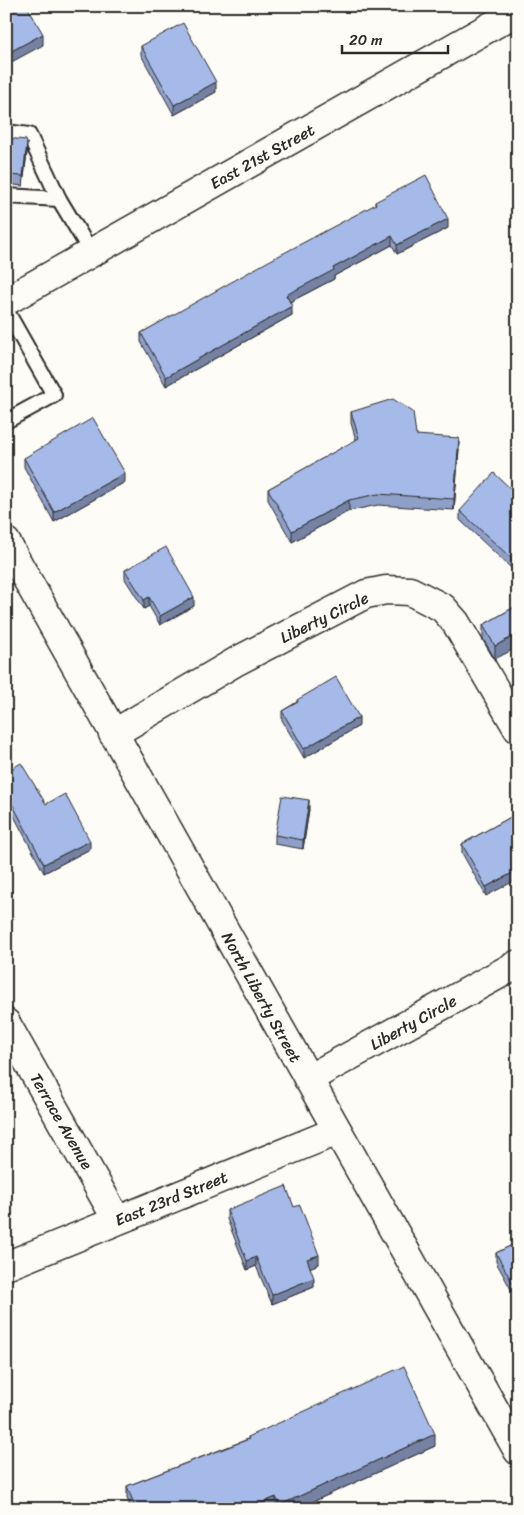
<svg xmlns="http://www.w3.org/2000/svg" width="524" height="1515" viewBox="0 0 524 1515" font-family="Sriracha,sans-serif">
<style>
.lines{fill:none;stroke-linecap:round;stroke-linejoin:round}
.lane-casing{stroke:#2b2b2b;stroke-width:18}
.street-casing{stroke:#2b2b2b;stroke-width:31}
.secondary-casing{stroke:#2b2b2b;stroke-width:31}
.lane{stroke:#fdfcf7;stroke-width:14}
.street{stroke:#fdfcf7;stroke-width:28}
.secondary{stroke:#fdfcf7;stroke-width:28}
.wall{fill:#8fa0c8;stroke:#2b2b2b}
.shaded-wall{fill:#7482a3;stroke:#2b2b2b}
.building{fill:#a6bae9;stroke:#2b2b2b}
.labels{text-anchor:middle;stroke-width:5;stroke-linejoin:round;paint-order:stroke}
.street-label{font-size:16px;fill:#2b2b2b;stroke:#fdfcf7}
</style>
<rect width="100%" height="100%" fill="#fdfcf7"/>
<filter id="ink" filterUnits="userSpaceOnUse"><feTurbulence type="fractalNoise" baseFrequency=".02" numOctaves="2"/><feDisplacementMap in="SourceGraphic" scale="10" xChannelSelector="R" yChannelSelector="G"/><feConvolveMatrix kernelMatrix="1 2 1 2 8 2 1 2 1" color-interpolation-filters="sRGB"/></filter>
<g filter="url(#ink)">
<g class="lines">
<!-- lane casing -->
<g class="lane-casing">
<g id="lane">
<path d="M 6,132 L 29,135 L 59,199 L 91,252"/>
<path d="M 6,196 L 59,199"/>
<path d="M 6,310 L 54,395 L 6,421"/>
</g>
</g>
<!-- street casing -->
<g class="street-casing">
<g id="street">
<path d="M 113,734 L 237,661 L 366,594 L 386,590 L 410,591 L 443,608 L 456,623 L 518,729"/>
<path d="M 6,1023 L 117,1220"/>
<path d="M 308,1079 L 518,964"/>
<path d="M 6,1266 L 337,1131"/>
</g>
</g>
<!-- secondary casing -->
<g class="secondary-casing">
<g id="secondary">
<path d="M 6,301 L 518,11"/>
<path d="M 6,542 L 518,1451"/>
</g>
</g>
<!-- lane -->
<use href="#lane" class="lane"/>
<!-- street -->
<use href="#street" class="street"/>
<!-- secondary -->
<use href="#secondary" class="secondary"/>
</g>
<!-- wall -->
<g class="wall">
<path d="M 141,46 L 216,92 L 174,115 L 141,55 Z"/>
<path d="M 6,138 L 27,152 L 23,186 L 6,184 Z"/>
<path d="M 375,202 L 448,228 L 397,254 L 392,245 L 334,276 L 334,279 L 290,302 L 292,315 L 166,386 L 141,342 L 141,333 L 375,205 Z"/>
<path d="M 351,412 L 416,435 L 459,449 L 454,510 L 378,505 L 349,511 L 292,542 L 268,500 L 268,489 L 356,440 L 351,423 Z"/>
<path d="M 24,458 L 125,482 L 54,522 L 24,467 Z"/>
<path d="M 518,482 L 518,560 L 511,568 L 460,520 L 460,511 L 511,489 Z"/>
<path d="M 125,570 L 194,606 L 160,625 L 149,606 L 144,609 L 125,579 Z"/>
<path d="M 518,605 L 495,659 L 483,639 L 483,625 Z"/>
<path d="M 297,700 L 359,726 L 304,758 L 282,720 L 282,711 L 297,702 Z"/>
<path d="M 6,772 L 90,849 L 44,873 L 6,801 Z"/>
<path d="M 309,809 L 303,849 L 275,844 L 275,835 Z"/>
<path d="M 518,813 L 486,896 L 462,853 L 462,844 Z"/>
<path d="M 294,1207 L 319,1264 L 310,1267 L 314,1287 L 272,1304 L 256,1266 L 247,1270 L 227,1219 L 227,1210 Z"/>
<path d="M 518,1242 L 518,1302 L 496,1262 L 496,1253 Z"/>
<path d="M 248,1437 L 435,1446 L 297,1509 L 131,1509 L 127,1498 L 127,1486 L 248,1439 Z"/>
</g>
<!-- shaded-wall -->
<g class="shaded-wall">
<path d="M 43,34 L 43,45 L 6,65 L 6,54 Z"/>
<path d="M 216,82 L 216,92 L 174,115 L 174,105 Z"/>
<path d="M 27,143 L 27,152 L 23,186 L 23,176 Z"/>
<path d="M 448,219 L 448,228 L 397,254 L 397,245 Z"/>
<path d="M 392,236 L 392,245 L 334,276 L 334,279 L 286,304 L 286,295 L 333,268 Z"/>
<path d="M 292,306 L 292,315 L 166,386 L 166,377 Z"/>
<path d="M 459,438 L 459,449 L 454,510 L 454,499 Z"/>
<path d="M 125,473 L 125,482 L 54,522 L 54,512 Z"/>
<path d="M 349,500 L 349,511 L 292,542 L 292,531 Z"/>
<path d="M 518,551 L 518,560 L 511,568 L 511,558 Z"/>
<path d="M 149,597 L 149,606 L 144,609 L 144,600 Z"/>
<path d="M 194,597 L 194,606 L 160,625 L 160,616 Z"/>
<path d="M 518,634 L 518,647 L 495,659 L 495,646 Z"/>
<path d="M 359,717 L 359,726 L 304,758 L 304,749 Z"/>
<path d="M 309,800 L 309,809 L 303,849 L 303,840 Z"/>
<path d="M 90,841 L 90,849 L 44,873 L 44,864 Z"/>
<path d="M 518,870 L 518,879 L 486,896 L 486,887 Z"/>
<path d="M 319,1255 L 319,1264 L 307,1269 L 307,1259 Z"/>
<path d="M 256,1257 L 256,1266 L 247,1270 L 247,1261 Z"/>
<path d="M 314,1278 L 314,1287 L 272,1304 L 272,1295 Z"/>
<path d="M 435,1434 L 435,1446 L 297,1509 L 280,1509 L 280,1505 Z"/>
<path d="M 276,1497 L 276,1509 L 247,1509 Z"/>
</g>
<!-- building -->
<g class="building">
<path d="M 6,6 L 27,6 L 43,34 L 6,54 Z"/>
<path d="M 183,23 L 216,82 L 174,105 L 141,46 Z"/>
<path d="M 6,138 L 26,140 L 27,143 L 23,176 L 6,175 Z"/>
<path d="M 426,175 L 448,219 L 397,245 L 392,236 L 333,268 L 334,270 L 286,295 L 292,306 L 166,377 L 141,333 L 267,262 L 376,204 L 375,202 Z"/>
<path d="M 393,399 L 413,412 L 416,435 L 459,438 L 454,499 L 378,494 L 349,500 L 292,531 L 268,489 L 359,438 L 351,412 Z"/>
<path d="M 93,418 L 125,473 L 54,512 L 24,458 Z"/>
<path d="M 494,473 L 511,489 L 517,482 L 518,482 L 518,551 L 511,558 L 460,511 Z"/>
<path d="M 166,547 L 194,597 L 160,616 L 149,597 L 144,600 L 125,570 Z"/>
<path d="M 518,605 L 518,634 L 495,646 L 483,625 Z"/>
<path d="M 336,677 L 359,717 L 304,749 L 282,711 L 298,702 L 297,700 Z"/>
<path d="M 21,763 L 46,804 L 65,794 L 90,841 L 44,864 L 6,792 L 6,772 Z"/>
<path d="M 282,796 L 309,800 L 303,840 L 275,835 Z"/>
<path d="M 518,813 L 518,870 L 486,887 L 462,844 Z"/>
<path d="M 286,1186 L 294,1207 L 300,1205 L 319,1255 L 307,1259 L 314,1278 L 272,1295 L 256,1257 L 247,1261 L 227,1210 Z"/>
<path d="M 518,1242 L 518,1293 L 496,1253 Z"/>
<path d="M 404,1366 L 435,1434 L 280,1505 L 276,1497 L 247,1509 L 136,1509 L 127,1486 L 249,1439 L 248,1437 Z"/>
</g>
</g>
<g class="labels">
<!-- street labels -->
<g class="street-label">
<text transform="translate(262 156) rotate(-29)" y="6">East 21st Street</text>
<text transform="translate(324 617) rotate(-26)" y="6">Liberty Circle</text>
<text transform="translate(262 997) rotate(61)" y="6">North Liberty Street</text>
<text transform="translate(413 1022) rotate(-29)" y="6">Liberty Circle</text>
<text transform="translate(62 1121) rotate(60)" y="6">Terrace Avenue</text>
<text transform="translate(171 1198) rotate(-22)" y="6">East 23rd Street</text>
</g>
</g>
<!-- margin -->
<rect width="524" height="1515" fill="none" stroke="#fdfcf7" stroke-width="25"/>
<rect x="12" y="12" width="499" height="1490" fill="none" stroke="#2b2b2b" stroke-width="2" filter="url(#ink)"/>
<!-- scale -->
<path d="M342 45v8h106v-8" fill="none" stroke="#2b2b2b" stroke-width="2.5"/>
<text x="349" y="45" font-size="15" fill="#2b2b2b" stroke="#fdfcf7" stroke-width="4" paint-order="stroke">20 m</text>
</svg>
